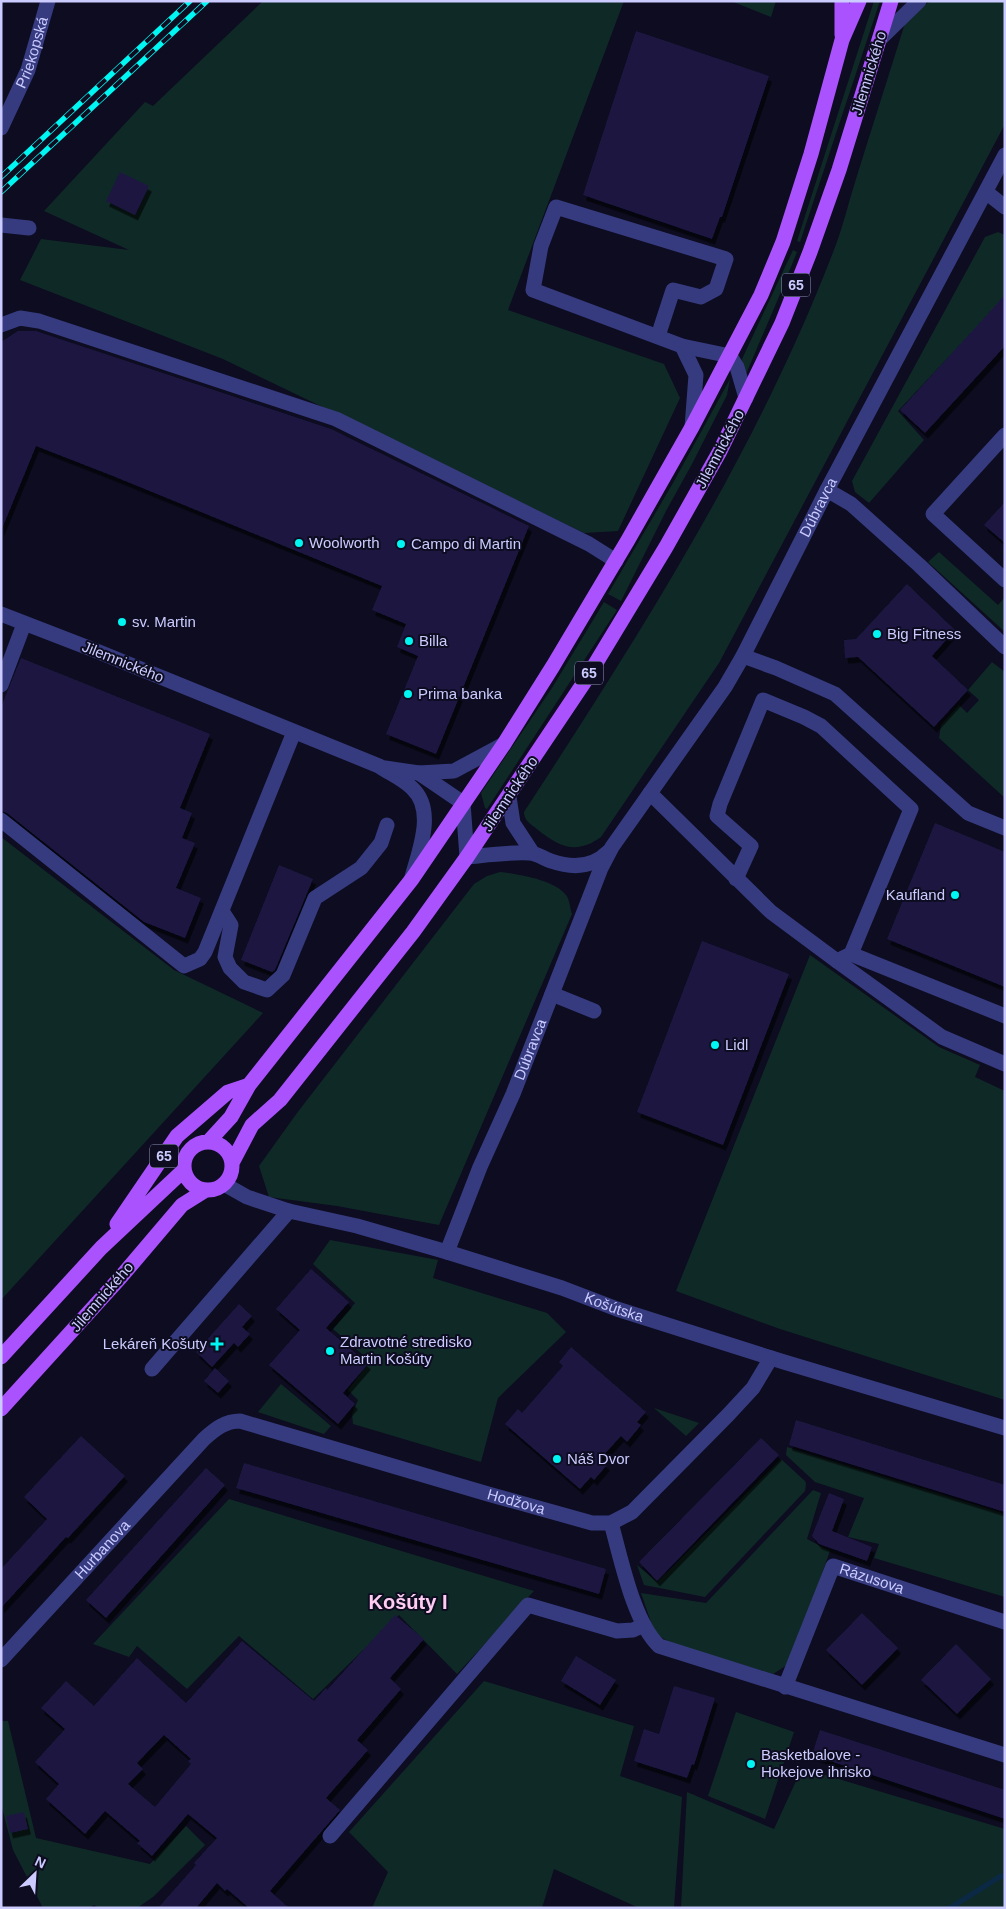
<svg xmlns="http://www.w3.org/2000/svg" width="1006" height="1909" font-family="Helvetica,sans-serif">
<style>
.green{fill:#0f2a26}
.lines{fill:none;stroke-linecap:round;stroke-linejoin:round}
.stream{stroke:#0b2845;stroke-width:5.5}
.building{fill:#1b1841;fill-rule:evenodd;filter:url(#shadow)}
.minor{stroke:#363b80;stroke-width:15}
.major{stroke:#ab52ff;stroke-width:15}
.rail-casing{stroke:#00f6f2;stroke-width:5.5}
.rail{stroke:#0d0c20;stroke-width:4;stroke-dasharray:11;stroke-linecap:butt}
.poi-dot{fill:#00f6f2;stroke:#0d0c20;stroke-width:2}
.labels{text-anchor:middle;stroke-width:4;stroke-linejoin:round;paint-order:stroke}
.shield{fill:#0d0c20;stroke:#9292bc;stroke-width:1}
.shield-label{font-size:14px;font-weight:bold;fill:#cbcbff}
.street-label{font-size:15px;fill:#cbcbff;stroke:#0d0c20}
.poi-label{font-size:15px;fill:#cbcbff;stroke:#0d0c20;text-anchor:start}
.district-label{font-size:20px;font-weight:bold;fill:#ffcdf2;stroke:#0d0c20}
</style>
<defs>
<filter id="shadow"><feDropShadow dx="3" dy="5.5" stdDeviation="0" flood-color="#0009"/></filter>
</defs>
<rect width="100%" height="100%" fill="#0d0c20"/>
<!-- green -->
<path class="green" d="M263,1H624L508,310L664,364L680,398L618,531L584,533L223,359L20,280L41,239L129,250L44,211L145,102L153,106Z
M731,1H776L771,17Z
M874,1H880L800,242L797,241Z
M932,1H1005V124L719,663L601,837C576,855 560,847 538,830C531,824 524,821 524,812C640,634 755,454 832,255C842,231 848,204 856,179C872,127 889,75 905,23L921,6Z
M998,232L1005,235V297L898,411L924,440L869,503L855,492L852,481L985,237Z
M793,250L797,252L778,299L746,374L744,372L742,359Z
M730,379L727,395L692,464L666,511L621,601L608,594L673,483Z
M939,552L998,605L1005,597V632L928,562Z
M604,602L617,610L487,809L485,808L481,793L552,688Z
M992,662L1005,672V798L939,738L941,725L959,705L967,713L979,700L968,690Z
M1,837L174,970L263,1013L1,1300Z
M500,872C518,874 555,880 566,895C570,900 570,909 572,914L439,1225L337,1206L269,1197L259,1166L297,1113L474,884L487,876Z
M810,955L939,1047L980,1065L975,1077L1005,1091V1400L780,1329L676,1291Z
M330,1240L438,1260L433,1278L547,1313L566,1332L498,1398L481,1462L353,1424L352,1414L358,1400L348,1390L370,1361L333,1329L355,1303L313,1264Z
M281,1384L331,1426L324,1434L258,1412Z
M654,1408L699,1423L686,1436Z
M787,1447L1005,1514V1597L874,1558L879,1544L848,1537L864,1498L815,1482L786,1455Z
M781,1459L805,1481L806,1484L805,1491L705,1597L644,1585L637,1565L657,1582Z
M813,1490L821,1493L807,1539L830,1551L790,1663L773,1674L673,1644L655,1634L641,1593L706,1603Z
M229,1499L534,1591L457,1674L399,1615L313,1699L239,1636L187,1689L137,1646L129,1657L93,1644Z
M484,1681L634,1726L620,1776L682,1797L674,1908H639L554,1869L542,1908H372L388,1872L349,1832Z
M736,1712L794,1732L765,1819L708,1796Z
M1,1721H8L36,1838L150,1864L186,1826L205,1845L153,1897L137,1908H99L94,1905L89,1908H43L13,1850L1,1804Z
M802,1768L1005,1829V1908H681L687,1792L774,1829Z"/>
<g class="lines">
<!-- stream -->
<path class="stream" d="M950,1908L1001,1876L1005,1877"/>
</g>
<!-- building -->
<path class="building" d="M636,31L769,76L722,217H720L712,239L583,195Z
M120,172L149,186L135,215L106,201Z
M1005,295V346L925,433L900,410Z
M18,331H36L331,429L529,526L436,754L386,734L418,656L397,647L406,624L372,610L382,586L113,476L36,446L1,531V342Z
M1005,502V543L984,525Z
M907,584L955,630L932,656L968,690L934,727L858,657L845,658L844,640L856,639Z
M21,658L210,734L180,808L192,813L182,838L195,843L176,888L201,898L185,938L144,922L7,813L1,811V707Z
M935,823L1005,852V987L887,939Z
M279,865L313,879L275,970L272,972L241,960Z
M702,941L789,974L723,1145L637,1112Z
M311,1269L349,1302L326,1328L368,1364L343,1393L355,1404L338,1424L269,1365L300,1330L276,1309Z
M239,1304L252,1316L242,1327L250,1334L238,1347L234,1343L212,1367L196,1352Z
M571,1347L646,1412L637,1422L641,1425L627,1442L621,1436L600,1459L607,1465L594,1480L591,1477L580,1489L505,1424L518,1409L522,1413L563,1366L559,1362Z
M215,1368L229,1381L218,1393L204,1381Z
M796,1420L1005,1485V1512L789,1445Z
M81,1436L125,1476L68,1538L66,1537L1,1608V1569L47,1519L24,1497Z
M761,1438L779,1455L657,1581L639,1562Z
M244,1463L606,1569L599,1594L236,1488Z
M206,1468L225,1485L106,1618L86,1600Z
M829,1493L844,1499L832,1531L872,1547L867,1561L819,1544L812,1536Z
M862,1613L898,1648L862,1685L826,1650Z
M395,1615L424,1639L390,1678L401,1689L357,1740L368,1750L326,1798L340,1810L270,1891L289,1908H249L227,1889L225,1891L217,1883L196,1908H158L196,1865L194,1863L217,1838L188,1814L152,1856L137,1843L140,1841L105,1811L85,1834L46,1799L59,1784L35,1762L65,1729L41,1708L66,1681L94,1706L137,1658L186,1703L242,1641L314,1701L326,1688L327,1690ZM164,1735L191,1759L188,1761L191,1764L155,1807L128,1784L143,1769L137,1763Z
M956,1644L991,1679L957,1714L921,1680Z
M576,1656L616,1680L600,1705L561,1681Z
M674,1686L715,1698L694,1765L692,1764L687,1778L634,1761L644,1729L659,1734Z
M820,1730L1005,1790V1819L812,1755Z
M24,1812L28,1829L10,1833L6,1816Z"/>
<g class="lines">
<!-- minor -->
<g class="minor">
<path d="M879,40L919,1"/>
<path id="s1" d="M1,128L28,70L48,1"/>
<path d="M986,192L1005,207"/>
<path d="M1,225L29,228"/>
<path d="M1,325L20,318L39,321L336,419L589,544L616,561"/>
<path d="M658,336L673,290L701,297L716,289L726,259L556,207L541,246L533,290L682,346L730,356L737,367L746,398"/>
<path d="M682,346L696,375L692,427"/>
<path d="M1005,435L933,514L1005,580"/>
<path d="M827,490L851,504L919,565L1005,647"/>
<path d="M1,614L94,650L379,766C389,773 403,779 412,788C436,810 419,851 412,877"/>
<path d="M743,656L776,668L835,694L968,813L1005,828"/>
<path d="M1,685L24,624"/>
<path d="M385,768L419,773L454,771L504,744"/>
<path d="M419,773L463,803L467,857C488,855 509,852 529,853C537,853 544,859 551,861C571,868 592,868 608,852"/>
<path d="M650,793L771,912L837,961L851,954L911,809L821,726L804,717L763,700L720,804L717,816L751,846L736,879"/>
<path d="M509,797L513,823L532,852"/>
<path d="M1,820L184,966L200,959L205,952L294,732"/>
<path d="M222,911L231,925L225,957L230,968L244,982L267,990L283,975L315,898L361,868L381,843L387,825"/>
<path d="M851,954L1005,1016"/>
<path d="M837,961L942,1037L1005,1064"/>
<path d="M552,994L594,1011"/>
<path id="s2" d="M224,1184L247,1197L289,1211L357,1226L447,1252L562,1288L617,1309L784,1362L1005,1428"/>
<path id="s3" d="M447,1252L480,1167L513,1094L601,868L612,847L725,687L743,656L827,490L1005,155"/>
<path d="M152,1369L289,1211"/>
<path d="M611,1523C621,1558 633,1621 659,1646L1005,1755"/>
<path id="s4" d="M1,1660L204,1439C215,1429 225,1421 240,1421L488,1494L592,1523H611L632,1512L728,1415L753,1388L771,1358"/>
<path id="s5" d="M785,1687L833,1566L1005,1622"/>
<path d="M330,1836L528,1605L617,1631L633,1630L644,1625"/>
</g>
<!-- major -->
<path class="major" d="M842,1V35
M209,1141L231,1117L249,1085L412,879L504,744L553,666L628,540L692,427L761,295L783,242L811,154L842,40L859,1
M184 1166a24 24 0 1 1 48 0a24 24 0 1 1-48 0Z
M232,1163L252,1125L280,1100L413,932L467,857L585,681L666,547L720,451L782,323L810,252L839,170L891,1
M117,1224L177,1136L228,1092L249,1085
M1,1357L101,1248L184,1170
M1,1409L120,1278L182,1205L206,1190"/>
<!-- rail casing -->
<g class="rail-casing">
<path id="rail" d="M1,177L190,1
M1,192L207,1"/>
</g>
<!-- rail -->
<use href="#rail" class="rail"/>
</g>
<!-- markers -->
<g class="poi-dot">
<circle cx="299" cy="543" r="5"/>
<circle cx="401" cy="544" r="5"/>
<circle cx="122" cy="622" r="5"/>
<circle cx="877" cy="634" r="5"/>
<circle cx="409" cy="641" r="5"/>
<circle cx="408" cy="694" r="5"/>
<circle cx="955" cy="895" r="5"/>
<circle cx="715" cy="1045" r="5"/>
<path d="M214.5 1336.5h5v5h5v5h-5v5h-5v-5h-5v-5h5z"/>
<circle cx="330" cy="1351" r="5"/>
<circle cx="557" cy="1459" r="5"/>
<circle cx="751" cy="1764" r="5"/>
</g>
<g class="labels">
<!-- shield labels -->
<g class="shield">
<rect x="782" y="273.5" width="28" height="23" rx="4"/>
<rect x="575" y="661.5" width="28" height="23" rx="4"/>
<rect x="150" y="1144.5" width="28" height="23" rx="4"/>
</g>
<g class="shield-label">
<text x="796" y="290">65</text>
<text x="589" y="678">65</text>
<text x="164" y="1161">65</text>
</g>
<!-- street labels -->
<g class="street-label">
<text dy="5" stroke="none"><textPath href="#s1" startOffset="82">Priekopská</textPath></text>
<text transform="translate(869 73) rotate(-73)" y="5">Jilemnického</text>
<text transform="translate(720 449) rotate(-62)" y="5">Jilemnického</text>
<text dy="5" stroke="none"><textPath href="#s3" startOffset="836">Dúbravca</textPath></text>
<text transform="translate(123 662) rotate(22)" y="5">Jilemnického</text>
<text transform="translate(510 794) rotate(-56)" y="5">Jilemnického</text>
<text dy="5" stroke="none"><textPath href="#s3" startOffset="219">Dúbravca</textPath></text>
<text transform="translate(102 1297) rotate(-49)" y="5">Jilemnického</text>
<text dy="5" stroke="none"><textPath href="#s2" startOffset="410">Košútska</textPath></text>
<text dy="5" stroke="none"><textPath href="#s4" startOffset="629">Hodžova</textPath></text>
<text dy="5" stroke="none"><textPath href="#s4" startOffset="150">Hurbanova</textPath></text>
<text dy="5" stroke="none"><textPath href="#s5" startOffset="171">Rázusova</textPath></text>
</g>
<!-- poi labels -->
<g class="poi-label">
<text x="309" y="548">Woolworth</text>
<text x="411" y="549">Campo di Martin</text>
<text x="132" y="627">sv. Martin</text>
<text x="887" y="639">Big Fitness</text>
<text x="419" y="646">Billa</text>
<text x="418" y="699">Prima banka</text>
<text x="945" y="900" text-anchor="end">Kaufland</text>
<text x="725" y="1050">Lidl</text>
<text x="340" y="1347">Zdravotné stredisko<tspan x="340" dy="17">Martin Košúty</tspan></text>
<text x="207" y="1349" text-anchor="end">Lekáreň Košuty</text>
<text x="567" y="1464">Náš Dvor</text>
<text x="761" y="1760">Basketbalove -<tspan x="761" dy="17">Hokejove ihrisko</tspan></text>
</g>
<!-- district labels -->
<g class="district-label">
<text x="408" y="1609">Košúty I</text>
</g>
</g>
<!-- border -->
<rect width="1006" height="1909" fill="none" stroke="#cbcbff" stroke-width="5"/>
<!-- north arrow -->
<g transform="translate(35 1874) rotate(25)" stroke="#0d0c20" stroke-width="4" paint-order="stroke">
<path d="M0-4L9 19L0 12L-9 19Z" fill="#cbcbff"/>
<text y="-8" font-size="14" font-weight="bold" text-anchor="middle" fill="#cbcbff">N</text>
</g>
</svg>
